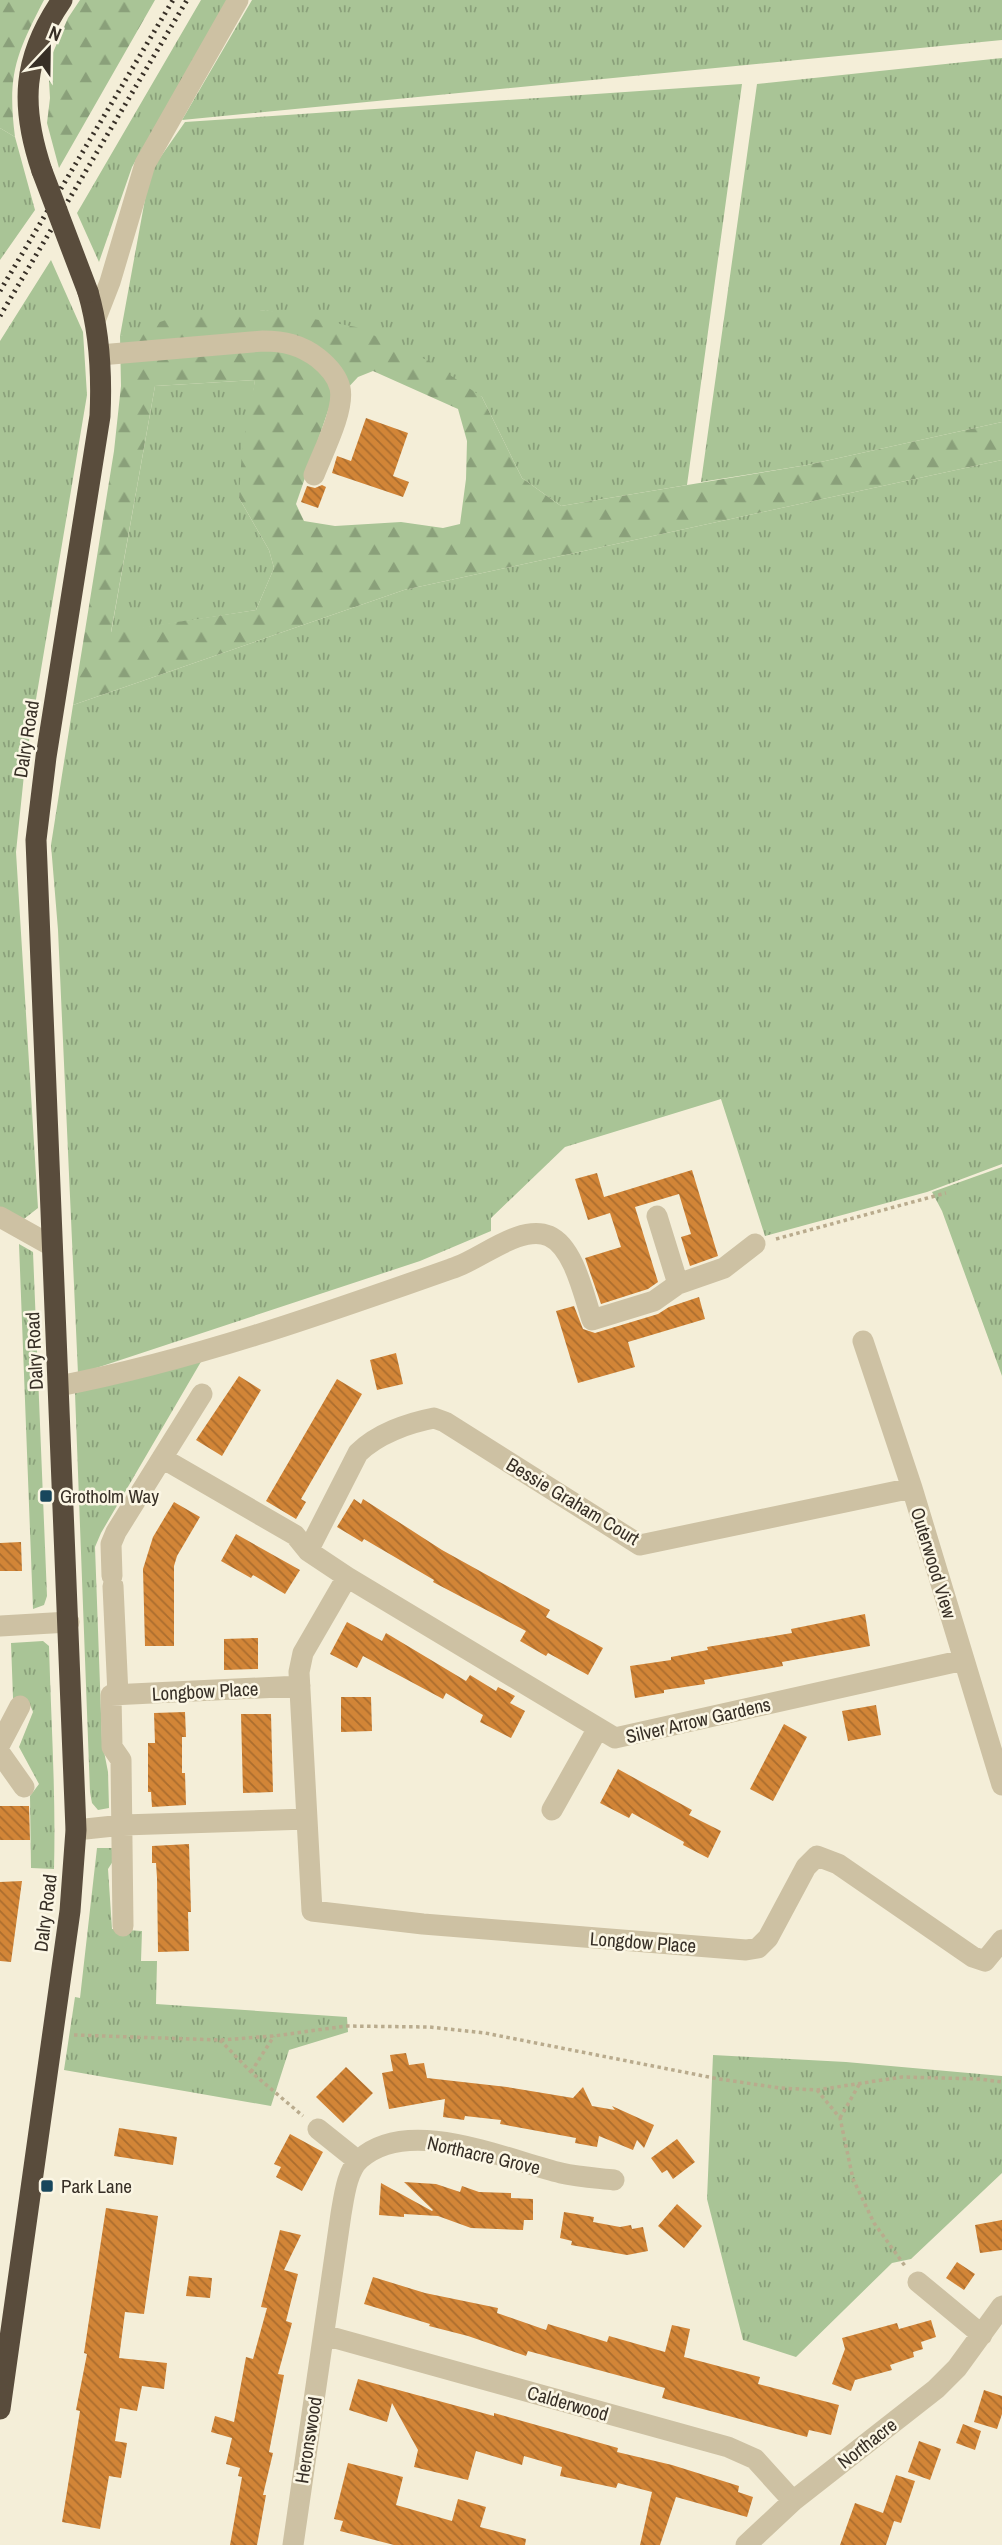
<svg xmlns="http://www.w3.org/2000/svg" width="1002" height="2545" font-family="'Archivo Narrow',sans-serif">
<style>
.grass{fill:url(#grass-tufts)}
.forest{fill:url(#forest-firs);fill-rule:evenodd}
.building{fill:url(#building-back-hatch)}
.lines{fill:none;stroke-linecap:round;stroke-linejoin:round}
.path{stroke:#b9ab8d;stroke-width:3.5;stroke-dasharray:3.5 3.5;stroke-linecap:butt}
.minor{stroke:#cdc1a3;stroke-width:21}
.highway{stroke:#594c3c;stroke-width:21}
.rail{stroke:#372f26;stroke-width:5;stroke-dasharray:2 5;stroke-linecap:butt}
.highway-bridge{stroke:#594c3c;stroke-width:21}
.poi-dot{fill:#17465c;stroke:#fbf6e4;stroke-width:2.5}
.labels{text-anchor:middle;stroke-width:5;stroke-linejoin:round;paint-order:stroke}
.street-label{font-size:19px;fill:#372f26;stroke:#fbf6e4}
.poi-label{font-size:19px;fill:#372f26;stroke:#fbf6e4;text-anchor:start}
</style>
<defs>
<pattern id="grass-tufts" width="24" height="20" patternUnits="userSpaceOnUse" patternTransform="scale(1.75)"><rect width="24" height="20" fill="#a9c496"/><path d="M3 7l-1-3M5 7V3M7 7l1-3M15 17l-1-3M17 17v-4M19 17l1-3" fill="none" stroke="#8aa07a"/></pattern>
<pattern id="forest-firs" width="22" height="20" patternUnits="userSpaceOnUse" patternTransform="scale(1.75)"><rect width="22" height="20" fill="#a9c496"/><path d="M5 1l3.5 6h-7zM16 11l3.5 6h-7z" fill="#8aa07a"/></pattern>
<pattern id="building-back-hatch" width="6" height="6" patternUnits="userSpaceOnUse" patternTransform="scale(1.75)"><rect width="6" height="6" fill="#d28537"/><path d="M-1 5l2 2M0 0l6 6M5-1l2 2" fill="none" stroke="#ab6d2e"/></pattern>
</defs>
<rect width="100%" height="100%" fill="#f4eed8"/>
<!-- grass -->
<path class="grass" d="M201,0H227L132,167L99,262L77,213Z
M252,0H1002V40L182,120Z
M1002,58V422L807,465L701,482L757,84Z
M742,84L687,485L561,506L522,478L482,397L289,316L265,310L120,336L150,172L185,122Z
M0,128L15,137L35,210L0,260Z
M51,260L83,332L87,395L25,765L16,852L38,1208L20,1222L0,1210V341Z
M255,380L239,498L269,550L274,568L256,610L111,633L155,386Z
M1002,460V1164L927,1192L765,1236L721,1099L565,1147L491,1218V1231L420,1261L78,1374L58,930L51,845L73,705L404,590Z
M1002,1167V1376L942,1211L932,1192Z
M19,1244L33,1252L47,1596L44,1605L33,1609Z
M202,1360L101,1533L95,1547L102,1741L108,1772L109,1808L98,1810L92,1803L90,1792L75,1393Z
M43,1641L49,1646C51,1720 56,1795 54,1869L31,1868L30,1796L39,1784L19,1747L33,1712C29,1700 25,1698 13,1698L11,1643Z
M97,1848H115V1858L108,1869L112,1929L142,1931L141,1961H157L156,2004L347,2017L348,2032L289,2050L271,2106L64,2070L75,1997L80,1998Z
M713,2055L846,2062L1002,2076V2173L911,2259L892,2263L796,2357L743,2340L707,2199Z"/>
<!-- forest -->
<path class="forest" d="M0,0H44C16,54 7,75 15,137L0,128Z
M80,0H155L59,168L47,123L50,98L48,64L68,18Z
M266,310L356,327L431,362L482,397L522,478L561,506L807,465L1002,422V460L404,590L73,705L114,451L121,386L120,336L180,315ZM373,371L458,409L467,441L466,479L460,524L443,528L401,522L335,526L304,521L296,504L329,408L358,377ZM255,380L242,450L239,498L269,550L274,568L256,610L111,632L155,386Z"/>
<!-- building -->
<path class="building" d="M366,418L408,433L393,476L409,482L403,497L332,473L337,456L351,461Z
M322,485L326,487L318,508L301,502L307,486L315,488Z
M692,1170L718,1256L690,1266L681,1237L691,1234L679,1194L635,1207L658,1282L648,1289L601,1304L585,1258L621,1247L610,1213L588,1220L575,1179L597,1173L604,1197Z
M699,1297L705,1319L628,1342L635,1367L578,1383L556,1311L574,1306L583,1329L595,1333L658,1314L669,1307Z
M396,1353L403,1384L377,1390L370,1360Z
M239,1376L261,1390L222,1456L196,1440Z
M337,1379L362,1394L301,1499L306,1502L296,1519L266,1501Z
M354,1499L361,1504L363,1499L442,1550L550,1610L546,1617L603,1648L588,1675L548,1653L546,1656L520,1641L526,1631L433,1582L434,1580L364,1539L362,1542L337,1527Z
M174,1502L200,1517L177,1556L174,1566V1646H145L143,1569L153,1537Z
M236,1534L300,1570L285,1594L253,1575L251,1578L221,1561Z
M21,1542L22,1571H0V1543Z
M865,1614L870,1646L782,1662L783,1666L704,1680L705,1684L664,1690V1693L635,1698L630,1666L671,1660V1657L708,1650L707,1647L792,1633L791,1629Z
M347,1622L382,1641L386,1633L466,1681L470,1675L496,1691L498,1687L515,1696L510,1703L525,1711L511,1738L480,1722L483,1715L446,1693L443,1699L363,1656L357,1668L330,1654Z
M258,1638V1669L224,1670V1639Z
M341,1697H371L372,1731L341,1732Z
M876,1705L881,1735L848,1741L842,1711Z
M185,1712L186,1737H182V1773H185L186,1805L152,1807L151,1792H148V1743H155L154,1713Z
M241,1714H271L273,1792L243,1793Z
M784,1724L807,1737L773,1801L750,1789Z
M618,1769L692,1810L689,1815L721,1831L708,1858L683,1845L684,1842L632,1813L629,1818L600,1803Z
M0,1806H29L30,1840H0Z
M189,1844L191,1912H188L189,1951L158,1952L157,1878L156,1863H152V1846Z
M22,1881L11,1962L0,1961V1882Z
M406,2053L409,2065L424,2063L427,2078L507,2087L573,2098L583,2087L592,2106L615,2110L612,2106L654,2125L644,2148L637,2140L633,2150L599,2136L597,2147L575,2143L576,2138L500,2124L501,2120L465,2116L464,2120L443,2117L445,2099L389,2109L382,2073L393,2071L390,2055Z
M346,2067L373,2093L343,2123L316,2097Z
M119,2128L177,2137L173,2165L114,2156Z
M290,2134L323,2152L302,2191L276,2177L281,2167L274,2164Z
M677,2139L695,2162L673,2179L667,2170L662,2173L651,2158Z
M404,2182L436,2184L460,2192L462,2186L479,2192L511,2193V2198L533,2199V2220H524L523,2230L471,2228L438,2216L404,2214V2217L379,2215L381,2183L432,2211L433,2210Z
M677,2204L702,2226L684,2248L658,2226Z
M106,2208L158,2216L144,2314L125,2312L119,2358L167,2363L164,2389L142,2386L137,2411L120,2408L115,2441L127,2443L121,2478L109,2476L100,2529L62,2522L80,2411L76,2410L87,2354L84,2353Z
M564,2212L594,2217L593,2222L620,2227L631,2225L632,2229L643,2227L648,2251L627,2255L571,2245L572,2241L560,2238Z
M1002,2220V2250L980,2253L975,2225Z
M280,2230L301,2235L284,2270L298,2274L286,2321L292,2323L278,2374L284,2375L269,2452L273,2453L263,2495H266L257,2545H230L242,2477L238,2476L240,2468L226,2464L232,2438L211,2432L215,2416L234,2422L246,2357L253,2359L267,2308L261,2307Z
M957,2262L975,2274L964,2290L946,2278Z
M189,2276L212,2278L210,2298L186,2296Z
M373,2277L425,2293L498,2308L497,2313L546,2330L548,2324L607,2342L609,2336L665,2352L672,2325L690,2329L684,2357L760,2377L758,2384L839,2405L831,2435L809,2430L807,2437L662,2398L665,2388L528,2351L526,2356L468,2336L429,2326L430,2324L364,2304Z
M931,2320L936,2337L921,2342L923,2349L913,2352L914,2357L890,2365L892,2370L855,2380L851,2391L832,2384L845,2349L842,2338L897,2323L899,2329Z
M358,2379L494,2416V2413L618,2448L617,2452L672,2465L739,2486L738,2492L753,2497L747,2517L676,2497L660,2545H640L652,2492L618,2483L616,2488L560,2476L562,2467L524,2456L522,2465L476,2451L468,2480L414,2467L418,2450L392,2403L387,2422L349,2410Z
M984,2390L1002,2396V2414L997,2429L974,2422Z
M963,2424L981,2431L975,2450L956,2443Z
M919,2441L941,2449L930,2480L908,2472Z
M348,2463L403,2477L396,2505L452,2521L458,2499L486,2507L480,2527L526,2539L525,2545H394L340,2531L343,2521L334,2519Z
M896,2475L915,2481L901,2523L894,2521L886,2545H840L855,2503L883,2513Z"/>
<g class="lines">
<!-- path -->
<path class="path" d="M776,1239L946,1193
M74,2035L220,2040L274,2036L346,2026L430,2027L485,2033L719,2079L780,2088L817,2090L902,2077L980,2079L1002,2082
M220,2040L251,2072L303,2116
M251,2072L274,2036
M817,2090L840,2118L853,2179L874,2223L905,2266
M840,2118L860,2083"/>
<!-- minor -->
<path class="minor" d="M96,318L110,282L145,164L238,0
M100,355L263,341C284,341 301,345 318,358C328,366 337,375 340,388C345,410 322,454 314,475
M657,1216L678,1284
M0,1217L52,1246
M863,1341L912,1488L1002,1785
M59,1386C194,1360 326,1313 456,1267C482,1258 521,1224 549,1236C574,1247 584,1296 592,1320L654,1301L678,1284L724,1268L755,1244
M308,1551L358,1453C377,1434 408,1423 434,1418L445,1422L640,1545L912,1488
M112,1576L111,1544L116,1532L202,1394
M347,1577L615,1738L964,1660
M113,1586L118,1695
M0,1626L69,1622
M0,1744L20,1706
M0,1753L24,1787
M552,1810L597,1730
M307,1819L312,1911L423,1924L746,1950L758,1948L768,1938L806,1867L817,1856L838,1864L973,1957L985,1961L1002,1940
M76,1830L123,1825L307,1819L299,1672L303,1653L347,1577L308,1551L295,1535L162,1458
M123,1926L121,1760L112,1747L111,1695L300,1686
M318,2129L358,2161
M918,2282L982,2335
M324,2335L728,2447L755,2459L793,2501
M293,2545L341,2214C344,2197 347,2170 360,2159C409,2115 506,2160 561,2173C578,2177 596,2178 614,2180
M746,2545L793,2501L936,2389L957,2368L1002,2306"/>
<!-- highway -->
<path class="highway" d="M42,171C20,106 22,58 62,0
M0,2409L70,1911L76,1830L36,840L46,757L100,416C102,374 100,333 88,292"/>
<!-- rail -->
<path class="rail" d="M0,291L173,0
M0,316L187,0"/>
<!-- highway-bridge -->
<path class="highway-bridge" d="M42,171L88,292"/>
</g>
<!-- markers -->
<g class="poi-dot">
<rect x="39" y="1489" width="14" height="14" rx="3.5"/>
<rect x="40" y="2179" width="14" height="14" rx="3.5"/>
</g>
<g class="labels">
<!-- street labels -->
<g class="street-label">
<text transform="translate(26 739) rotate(-81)" y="7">Dalry Road</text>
<text transform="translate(34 1351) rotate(-93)" y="7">Dalry Road</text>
<text transform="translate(573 1501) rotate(31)" y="7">Bessie Graham Court</text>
<text transform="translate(934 1563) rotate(73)" y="7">Outerwood View</text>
<text transform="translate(205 1691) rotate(-3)" y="7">Longbow Place</text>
<text transform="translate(698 1720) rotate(-13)" y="7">Silver Arrow Gardens</text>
<text transform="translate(45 1913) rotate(-83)" y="7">Dalry Road</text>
<text transform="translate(643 1942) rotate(4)" y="7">Longdow Place</text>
<text transform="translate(484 2155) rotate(13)" y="7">Northacre Grove</text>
<text transform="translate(568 2403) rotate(16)" y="7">Calderwood</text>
<text transform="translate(308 2440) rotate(-81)" y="7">Heronswood</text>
<text transform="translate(867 2443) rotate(-38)" y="7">Northacre</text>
</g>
<!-- poi labels -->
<g class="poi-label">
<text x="60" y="1503">Grotholm Way</text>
<text x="61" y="2193">Park Lane</text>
</g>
</g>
<!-- north arrow -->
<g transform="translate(49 49) rotate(22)" stroke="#fbf6e4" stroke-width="5" paint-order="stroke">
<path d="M0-5L12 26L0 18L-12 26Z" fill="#372f26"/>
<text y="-10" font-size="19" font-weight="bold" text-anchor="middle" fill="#372f26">N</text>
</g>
</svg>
